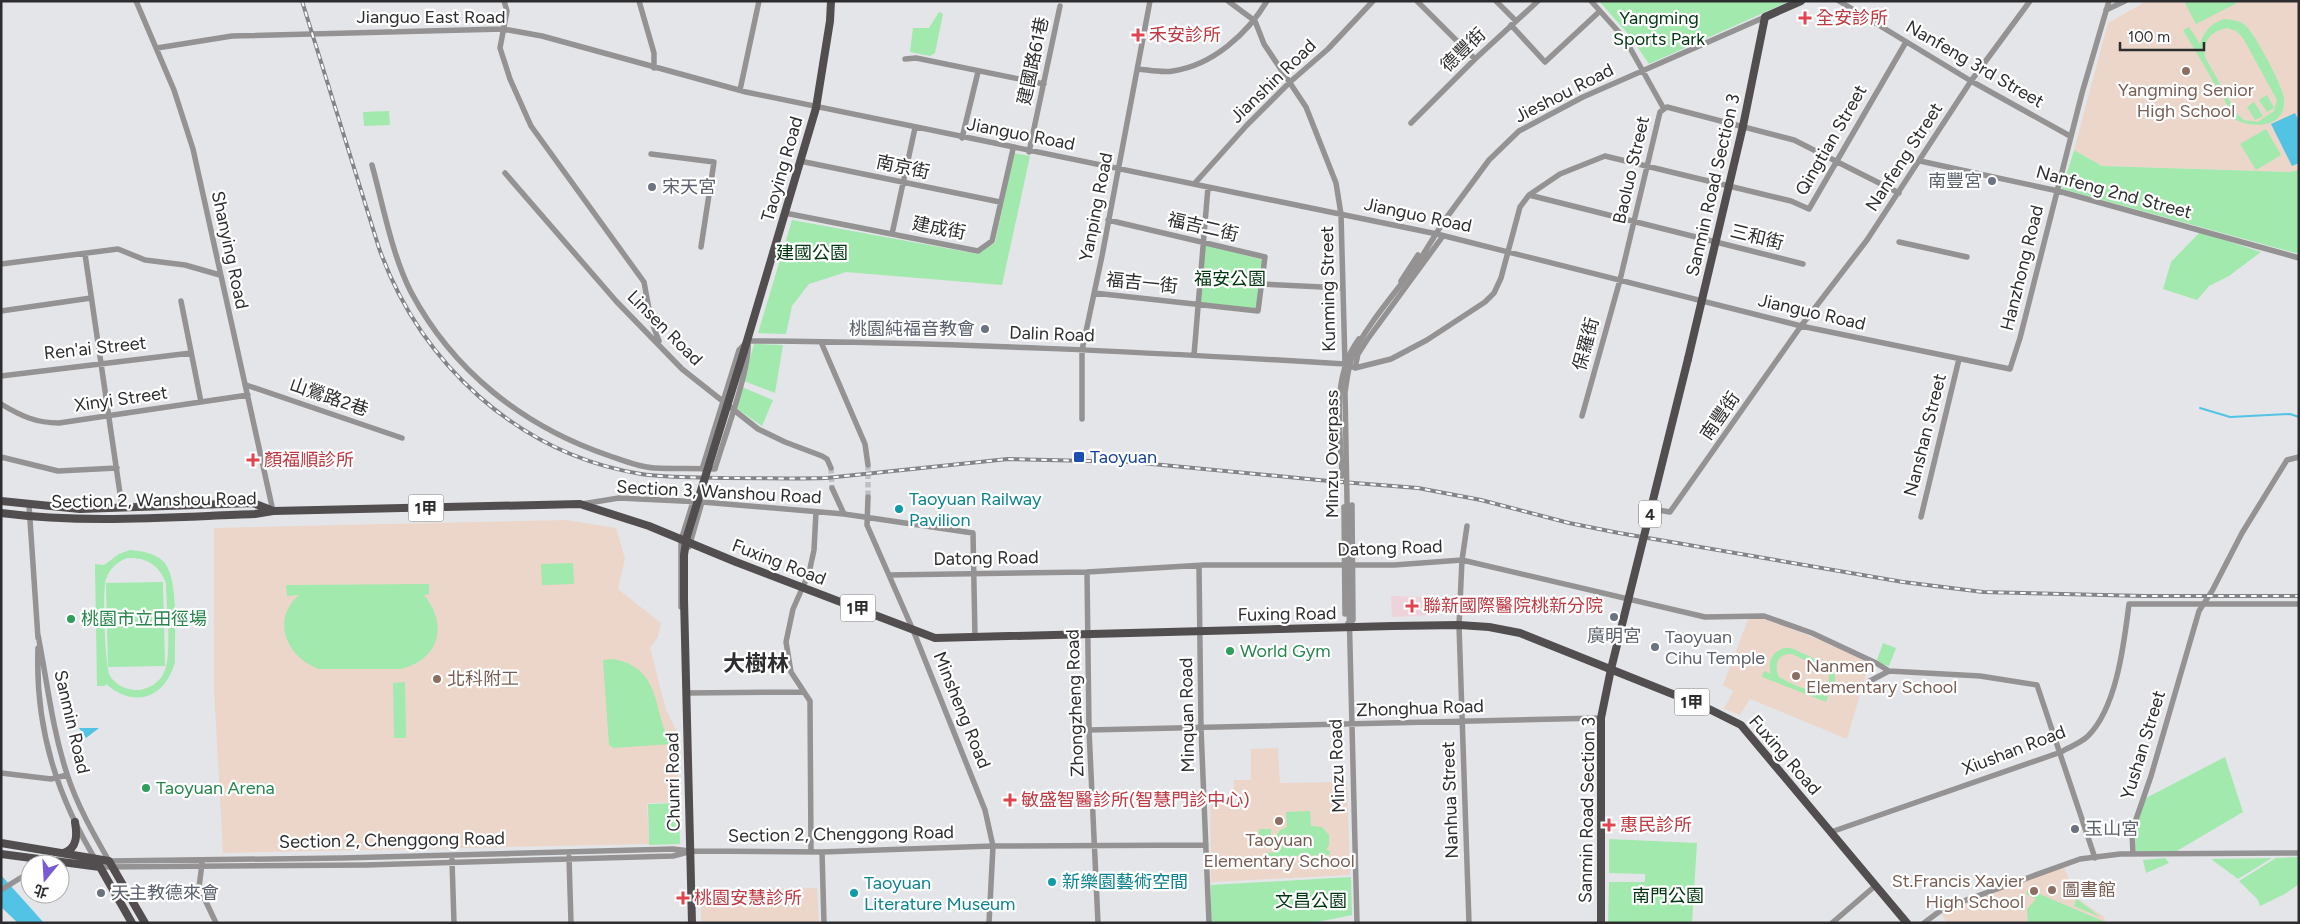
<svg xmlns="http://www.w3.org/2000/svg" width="2300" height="924" font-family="Figtree,'Noto Sans TC',sans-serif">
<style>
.education{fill:#ecd6ca}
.medical{fill:#eed4da}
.green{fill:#a1e9ad;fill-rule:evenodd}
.water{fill:#52c3e4}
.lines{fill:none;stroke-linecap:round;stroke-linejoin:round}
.stream{stroke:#52c3e4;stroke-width:2}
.minor-tunnel{stroke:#bfc0c4;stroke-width:5.5;stroke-dasharray:5.5 3;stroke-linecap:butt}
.minor{stroke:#949292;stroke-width:5.5}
.major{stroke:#524e4f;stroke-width:8}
.rail-casing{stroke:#838487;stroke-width:4}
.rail{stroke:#fff;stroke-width:2;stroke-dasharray:5.5;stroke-linecap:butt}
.minor-bridge{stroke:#949292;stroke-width:5.5}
.major-bridge{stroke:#524e4f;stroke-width:8}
.health-dot{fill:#e0444e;stroke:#fff;stroke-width:2}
.education-dot{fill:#8d6e63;stroke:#fff;stroke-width:2}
.worship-dot{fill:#6b7280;stroke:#fff;stroke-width:2}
.transit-dot{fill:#1a4fb4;stroke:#fff;stroke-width:2}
.culture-dot{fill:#0f9aa8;stroke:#fff;stroke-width:2}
.leisure-dot{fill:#2e9e5b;stroke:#fff;stroke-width:2}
.labels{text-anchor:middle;stroke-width:4.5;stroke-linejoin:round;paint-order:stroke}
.shield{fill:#fff;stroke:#6c6c6d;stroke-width:1}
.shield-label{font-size:16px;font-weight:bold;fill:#2d2d2f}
.street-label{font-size:18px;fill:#2d2d2f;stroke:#fff}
.park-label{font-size:18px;fill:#003510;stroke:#fff}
.health-label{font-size:18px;fill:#be3a42;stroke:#fff;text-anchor:start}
.education-label{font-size:18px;fill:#785e54;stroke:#fff;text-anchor:start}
.worship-label{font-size:18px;fill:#5b616d;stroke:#fff;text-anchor:start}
.transit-label{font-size:18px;fill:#164399;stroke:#fff;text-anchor:start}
.culture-label{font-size:18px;fill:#0d838f;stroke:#fff;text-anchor:start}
.leisure-label{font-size:18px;fill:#27864d;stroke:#fff;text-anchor:start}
.district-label{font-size:22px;font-weight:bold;fill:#2d2d2f;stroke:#fff}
</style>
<rect width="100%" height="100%" fill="#e4e5e9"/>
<!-- education -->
<path class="education" d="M2147,1H2299V170L2290,172L2102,166L2074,150L2108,23Z
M567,520L616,528L625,559L618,589L661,623L658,637L650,648L666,710L678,734L679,802L647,803L649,844L223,853L214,690V528Z
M1764,618L1870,660L1847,739L1750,699L1740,715L1724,709L1733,691L1723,685L1748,619Z
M1278,748L1280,783L1347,782L1350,875L1211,882L1210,797L1233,796L1234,780H1251V749Z
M2064,867L2077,898L2104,917L2106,923H1948L1941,914L1948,909Z
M817,888L819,923H701V890Z"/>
<!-- medical -->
<path class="medical" d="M1391,596L1432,597L1435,615L1392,617Z"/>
<!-- green -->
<path class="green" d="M1599,1H1790L1649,64L1630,36Z
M2184,1H2235L2237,3L2196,24Z
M939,12L943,14L935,53L930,56L910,52L913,28H929Z
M2224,19C2232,20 2240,20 2246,26C2255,34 2283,87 2284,98C2287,127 2255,129 2236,120L2183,30L2189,27L2200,44C2205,30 2210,24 2224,19ZM2227,28L2236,31L2243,38L2277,100L2274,111L2258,122L2244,120L2237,114L2205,57C2202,41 2211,31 2227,28Z
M2267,95L2274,108L2267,112L2259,100Z
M2254,102L2263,116L2255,120L2247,107Z
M389,111L390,125L364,126L363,112Z
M2266,129L2281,155L2256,170L2240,144Z
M2074,150L2102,166L2290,172L2299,170V254L2062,189Z
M1014,153L1030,156L1002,285L846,272L809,284L792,306L786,334L758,333L792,220L978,254L995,243Z
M2200,232L2261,252L2229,276L2209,286L2197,300L2163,289L2171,262Z
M1205,244L1263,260L1257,309L1201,303Z
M754,344L783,345L775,393L744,381Z
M742,387L773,400L762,426L736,408Z
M130,550C142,551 154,553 163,561C180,578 174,637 175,662C165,698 135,709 106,684L105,686H97L95,564L104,565L119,554ZM127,558C147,557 159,565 166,583C166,605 172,651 165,670C161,682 149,690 136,690C126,690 116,685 110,676C105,668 102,589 106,579C110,568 117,562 127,558Z
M573,563L574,584L542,585L541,564Z
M163,582L165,666L108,667L106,583Z
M429,584V594L424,595C449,625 439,660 400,669H319C287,658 270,620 299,595L287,596L286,585Z
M1883,643L1896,648L1889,666L1881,664L1877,660Z
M1784,648H1791L1831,666C1838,677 1836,689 1824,695L1828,697L1826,702L1762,677L1764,671L1771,674C1767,662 1772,652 1784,648ZM1792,654L1826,670C1829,675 1831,680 1827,685C1819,699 1790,683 1779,677C1773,665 1778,653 1792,654Z
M613,659C662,668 652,709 671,744L613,748L609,745L603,660Z
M405,682L406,738H394L393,683Z
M2225,757L2243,812L2175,852L2136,851L2135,829L2146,798Z
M679,803L680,844L649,845L648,804Z
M1310,811L1311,826L1322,827L1329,835V845L1326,850L1330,851V855L1265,857V853L1279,852L1274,839L1280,830L1287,827L1286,812Z
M1259,829H1271L1270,848H1259Z
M1609,839L1697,843L1692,923H1608L1609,882H1645V874L1609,873Z
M2299,857V884L2285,894L2260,906L2258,900L2239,881L2276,858Z
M2165,858L2169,863L2146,873L2143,860Z
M2272,858L2238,879L2211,859Z
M1351,877L1352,915L1313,923H1211V885Z
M2028,889L2105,922V923H2028L2027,909L2036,899L2026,894Z
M2076,899H2077L2100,917L2074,906Z"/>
<!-- water -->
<path class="water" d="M2295,113L2299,121V163L2292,166L2271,124Z
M79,728H99L86,738Z
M1,875L44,923H18L1,907Z"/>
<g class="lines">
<!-- stream -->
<path class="stream" d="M2200,408L2230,417L2290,414L2299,417"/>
<!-- minor-tunnel -->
<path class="minor-tunnel" d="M868,465V497
M831,468L832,488"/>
<!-- minor -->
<path class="minor" d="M136,1L174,90L193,149L273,511
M504,1L507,11L500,48L510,79L531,126L644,282L651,320L659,341
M639,1L654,53V68
M1228,1L1255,21L1264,44L1306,107L1336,183L1341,214L1345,364
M1417,1L1475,59
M1496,1L1516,21
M1839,1L1971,81L2070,136
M2106,10L2125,1
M1511,25L1545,62L1600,11
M157,48L232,36L503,29L542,36L746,92L1437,234L1801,326L2010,369L2020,338L2082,93L2109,1
M905,59L916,58L1044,84
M1138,69C1149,70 1162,73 1173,71C1213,65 1247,34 1267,1
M740,90L759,1
M1664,109L1667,107L1794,140L1899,193
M1411,123L1475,59L1538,1
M962,138L978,72
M1029,152L1060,6
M651,154L714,162L701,247
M800,161L1000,202
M1920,161L2058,191L2299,258
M372,165C383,205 392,255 411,292C453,371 523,426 607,455C622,460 638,467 654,468C674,469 695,468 715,469C723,441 751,367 748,341
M505,173L616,301L682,369L758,429L785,442L822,456L827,459L831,468
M1195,183L1247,125L1290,82L1328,49L1373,1
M1529,195L1803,264
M785,213L978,251L992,241L1013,149
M892,234L915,128
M1899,242L1967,257
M85,254L122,507
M1419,261L1444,221L1489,160L1519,131L1583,97L1765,17
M1,264L118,249L145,260L185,265L220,275
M1401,281L1418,255
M1262,284L1343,288
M1094,293L1258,311L1265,257L1108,220
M181,301L201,402
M1,311L91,298
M748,341C947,342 1146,352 1345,364L1352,367
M821,342L865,444L868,465
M1194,355L1208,187
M1355,368L1391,359L1427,340L1485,302L1494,293L1501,278L1520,207L1529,195L1560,174L1605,156L1791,201L1809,209L1906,42
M1355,368L1358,354L1367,340L1443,236
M1,376L191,353
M246,385L402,438
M1,404C21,416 36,423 59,423L248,395
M1582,416L1620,280L1660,112L1664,109L1625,39L1591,1
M1082,419V350L1102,256L1150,1
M1,457L58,471L117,468
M702,469L739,350L746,343
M1342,476C1341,430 1330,378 1359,339
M832,488L844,514
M868,497L867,525L913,630L985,810L993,846L989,923
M582,504L619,498L702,502L844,514L973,533L975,638
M29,505L38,638
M1344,507L1345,614
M1658,510L1670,512L1801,326L1867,240L1971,81L2030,1
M1921,517L1959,359
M1467,526L1462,560L1459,625L1469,923
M689,547L702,502
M1199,566L1201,728L1209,923
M1087,572L1089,730L1098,923
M889,575L1087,572L1204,565H1394L1462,560L1705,617L1764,616L1812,633L1876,663L1889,671
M681,607V540L693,502
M1349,607L1357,923
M1348,623L1349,624L1353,620L1352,505
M38,635C47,681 52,728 67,774C77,805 93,833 109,861L342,858L673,849L690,851L822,852L993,846L1206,845
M38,648C35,729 57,798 100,867L366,865L673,856L688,852
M1868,682L1889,671L1980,676L2037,685L2095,858
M687,693L803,692
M1089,730L1601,718
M1,773L51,779L67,775
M1831,832L2061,752C2069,747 2081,743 2088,736C2117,707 2124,643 2129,604H2299
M811,852L810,701L791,672L786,642L793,609L809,573L814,550L816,512
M822,852L824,923
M2133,854L2132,831L2151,776L2199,611L2212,591L2242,533L2287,460L2299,457
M569,857L571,923
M452,860L454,923
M202,864L199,887L216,923
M1,890L30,872
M1832,923L1875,886
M1924,923L1944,908L2080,859L2120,854L2299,853"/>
<!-- major -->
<path class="major" d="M744,351L816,108L830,21L831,1
M1688,359L1743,126L1765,17L1801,1
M1,501L80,509L253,503L271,510
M1,513C86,524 170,517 255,514L273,511L580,504L649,526L736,562L935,638L1393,626L1459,625L1489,627L1520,633L1705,707L1741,725L1907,923
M684,599L692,923
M1,843L109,861L145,923
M63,853C78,849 77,834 75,822
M1,854L100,867L132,923
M1601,923V718L1611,669"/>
<!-- rail casing -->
<g class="rail-casing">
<path id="rail" d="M302,1L379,248C420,363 518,454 641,474C668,478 696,477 724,478C758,478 792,479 826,478L1008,459L1131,462L1329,481L1418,488L1481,500L1569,523L1619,533L1903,582L1983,592L2144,596H2299"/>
</g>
<!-- rail -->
<use href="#rail" class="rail"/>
<!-- minor-bridge -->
<path class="minor-bridge" d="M1349,607L1345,392C1347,380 1348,368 1352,357C1363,329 1400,287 1419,261"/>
<!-- major-bridge -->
<path class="major-bridge" d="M684,599V555L687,536L744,351
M1611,669L1688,359"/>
</g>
<!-- markers -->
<g class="health-dot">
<path d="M1802.5 10.5h5v5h5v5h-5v5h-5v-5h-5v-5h5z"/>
<path d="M1135.5 27.5h5v5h5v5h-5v5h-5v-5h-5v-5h5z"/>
<path d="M250.5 452.5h5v5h5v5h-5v5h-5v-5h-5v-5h5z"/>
<path d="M1409.5 598.5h5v5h5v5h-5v5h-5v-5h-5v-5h5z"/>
<path d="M1007.5 792.5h5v5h5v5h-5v5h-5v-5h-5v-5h5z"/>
<path d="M1606.5 817.5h5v5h5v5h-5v5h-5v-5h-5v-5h5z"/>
<path d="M680.5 890.5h5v5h5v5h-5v5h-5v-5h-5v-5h5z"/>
</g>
<g class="education-dot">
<circle cx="2186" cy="71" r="5"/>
<circle cx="1796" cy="676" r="5"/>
<circle cx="437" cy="679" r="5"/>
<circle cx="1279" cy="821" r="5"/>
<circle cx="2052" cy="890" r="5"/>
<circle cx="2034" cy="891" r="5"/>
</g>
<g class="worship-dot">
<circle cx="1992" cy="181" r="5"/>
<circle cx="652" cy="187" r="5"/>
<circle cx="985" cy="329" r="5"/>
<circle cx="1614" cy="617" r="5"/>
<circle cx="1655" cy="647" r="5"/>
<circle cx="2075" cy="829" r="5"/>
<circle cx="101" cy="893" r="5"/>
</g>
<rect class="transit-dot" x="1073" y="451" width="12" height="12" rx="2.5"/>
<g class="culture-dot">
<circle cx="899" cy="509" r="5"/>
<circle cx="1052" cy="882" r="5"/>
<circle cx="854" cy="893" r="5"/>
</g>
<g class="leisure-dot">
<circle cx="71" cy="619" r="5"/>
<circle cx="1230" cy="651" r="5"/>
<circle cx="146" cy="788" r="5"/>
</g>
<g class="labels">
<!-- shield labels -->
<g class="shield">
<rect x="408.5" y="494.5" width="35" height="27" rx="4"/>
<rect x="1639" y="500.5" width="22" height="27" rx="4"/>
<rect x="840.5" y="594.5" width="35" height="27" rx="4"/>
<rect x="1674.5" y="688.5" width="35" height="27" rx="4"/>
</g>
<g class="shield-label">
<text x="426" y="514">1甲</text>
<text x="1650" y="520">4</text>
<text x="858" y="614">1甲</text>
<text x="1692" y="708">1甲</text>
</g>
<!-- street labels -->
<g class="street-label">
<text x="431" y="23">Jianguo East Road</text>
<text transform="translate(1463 50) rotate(-44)" y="6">德豐街</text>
<text transform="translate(1033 61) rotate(-78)" y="6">建國路61巷</text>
<text transform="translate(1975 64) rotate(30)" y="6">Nanfeng 3rd Street</text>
<text transform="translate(1273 81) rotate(-44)" y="6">Jianshin Road</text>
<text transform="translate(1564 93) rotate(-27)" y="6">Jieshou Road</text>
<text transform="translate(1021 134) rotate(11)" y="6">Jianguo Road</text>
<text transform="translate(1831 140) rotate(-60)" y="6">Qingtian Street</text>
<text transform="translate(1904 157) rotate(-57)" y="6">Nanfeng Street</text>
<text transform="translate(903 167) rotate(12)" y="6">南京街</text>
<text transform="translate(782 169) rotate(-74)" y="6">Taoying Road</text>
<text transform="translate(1631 170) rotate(-77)" y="6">Baoluo Street</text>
<text transform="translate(1713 185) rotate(-77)" y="6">Sanmin Road Section 3</text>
<text transform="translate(2114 192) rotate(15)" y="6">Nanfeng 2nd Street</text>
<text transform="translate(1096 207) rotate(-79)" y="6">Yanping Road</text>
<text transform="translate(1418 215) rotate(12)" y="6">Jianguo Road</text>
<text transform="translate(1203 227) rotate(13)" y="6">福吉二街</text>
<text transform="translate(939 228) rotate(11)" y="6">建成街</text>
<text transform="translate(1757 237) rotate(14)" y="6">三和街</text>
<text transform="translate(230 250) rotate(78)" y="6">Shanying Road</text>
<text transform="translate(2022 268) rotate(-76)" y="6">Hanzhong Road</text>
<text transform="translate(1142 283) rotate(6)" y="6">福吉一街</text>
<text transform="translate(1328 289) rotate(-91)" y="6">Kunming Street</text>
<text transform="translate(1812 312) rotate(13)" y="6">Jianguo Road</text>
<text transform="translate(665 328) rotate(45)" y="6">Linsen Road</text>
<text transform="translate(1052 334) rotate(2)" y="6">Dalin Road</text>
<text transform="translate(1586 344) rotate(-75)" y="6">保羅街</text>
<text transform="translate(95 348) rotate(-6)" y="6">Ren'ai Street</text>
<text transform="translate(329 397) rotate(19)" y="6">山鶯路2巷</text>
<text transform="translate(121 399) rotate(-8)" y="6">Xinyi Street</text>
<text transform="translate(1720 416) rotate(-55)" y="6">南豐街</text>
<text transform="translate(1925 435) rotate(-76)" y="6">Nanshan Street</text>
<text transform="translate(1332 454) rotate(-90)" y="6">Minzu Overpass</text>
<text transform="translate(719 492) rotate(3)" y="6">Section 3, Wanshou Road</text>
<text transform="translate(154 500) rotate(-1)" y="6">Section 2, Wanshou Road</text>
<text transform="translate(1390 548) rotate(-2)" y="6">Datong Road</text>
<text transform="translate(986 558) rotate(-1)" y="6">Datong Road</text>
<text transform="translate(779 562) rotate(21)" y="6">Fuxing Road</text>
<text transform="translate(1287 614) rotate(-1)" y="6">Fuxing Road</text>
<text transform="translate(1075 703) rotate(-92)" y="6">Zhongzheng Road</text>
<text transform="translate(1420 708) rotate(-2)" y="6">Zhonghua Road</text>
<text transform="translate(962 710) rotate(68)" y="6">Minsheng Road</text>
<text transform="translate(1187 715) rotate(-91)" y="6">Minquan Road</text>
<text transform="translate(72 722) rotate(77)" y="6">Sanmin Road</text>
<text transform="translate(2143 745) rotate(-73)" y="6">Yushan Street</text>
<text transform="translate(2014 750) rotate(-21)" y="6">Xiushan Road</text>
<text transform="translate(1785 755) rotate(49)" y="6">Fuxing Road</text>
<text transform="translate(1337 766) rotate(-92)" y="6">Minzu Road</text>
<text transform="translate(673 782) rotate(-91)" y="6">Chunri Road</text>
<text transform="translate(1450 800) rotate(-92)" y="6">Nanhua Street</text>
<text transform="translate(1587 810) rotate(-89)" y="6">Sanmin Road Section 3</text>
<text transform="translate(841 834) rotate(-1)" y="6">Section 2, Chenggong Road</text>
<text transform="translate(392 840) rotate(-1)" y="6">Section 2, Chenggong Road</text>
</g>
<!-- park labels -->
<g class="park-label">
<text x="1659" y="24">Yangming<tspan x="1659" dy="21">Sports Park</tspan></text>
<text x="812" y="259">建國公園</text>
<text x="1230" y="285">福安公園</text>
<text x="1668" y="902">南門公園</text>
<text x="1311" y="907">文昌公園</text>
</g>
<!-- health labels -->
<g class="health-label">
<text x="1816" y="24">全安診所</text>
<text x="1149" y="41">禾安診所</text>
<text x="264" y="466">顏福順診所</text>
<text x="1423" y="612">聯新國際醫院桃新分院</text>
<text x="1021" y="806">敏盛智醫診所(智慧門診中心)</text>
<text x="1620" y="831">惠民診所</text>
<text x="694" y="904">桃園安慧診所</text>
</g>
<!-- education labels -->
<g class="education-label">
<text x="2186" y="96" text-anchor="middle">Yangming Senior<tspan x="2186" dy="21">High School</tspan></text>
<text x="1806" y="672">Nanmen<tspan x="1806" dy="21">Elementary School</tspan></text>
<text x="447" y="685">北科附工</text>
<text x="1279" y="846" text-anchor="middle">Taoyuan<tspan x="1279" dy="21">Elementary School</tspan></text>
<text x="2024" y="887" text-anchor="end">St.Francis Xavier<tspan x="2024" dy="21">High School</tspan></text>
<text x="2062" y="896">圖書館</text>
</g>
<!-- worship labels -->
<g class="worship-label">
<text x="1982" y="187" text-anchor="end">南豐宮</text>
<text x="662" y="193">宋天宮</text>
<text x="975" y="335" text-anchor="end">桃園純福音教會</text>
<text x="1614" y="642" text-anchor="middle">廣明宮</text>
<text x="1665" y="643">Taoyuan<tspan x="1665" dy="21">Cihu Temple</tspan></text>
<text x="2085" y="835">玉山宮</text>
<text x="111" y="899">天主教德來會</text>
</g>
<!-- transit labels -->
<g class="transit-label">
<text x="1090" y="463">Taoyuan</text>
</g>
<!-- culture labels -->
<g class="culture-label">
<text x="909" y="505">Taoyuan Railway<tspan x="909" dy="21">Pavilion</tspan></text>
<text x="1062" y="888">新樂園藝術空間</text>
<text x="864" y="889">Taoyuan<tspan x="864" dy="21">Literature Museum</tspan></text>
</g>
<!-- leisure labels -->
<g class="leisure-label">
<text x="81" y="625">桃園市立田徑場</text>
<text x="1240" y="657">World Gym</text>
<text x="156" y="794">Taoyuan Arena</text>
</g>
<!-- district labels -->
<g class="district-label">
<text x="756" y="671">大樹林</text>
</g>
</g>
<!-- border -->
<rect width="2300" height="924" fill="none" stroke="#2d2d2f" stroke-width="5"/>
<!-- north arrow -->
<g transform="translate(45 879) rotate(198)"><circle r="24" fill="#ffffff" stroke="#ababac"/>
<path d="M0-4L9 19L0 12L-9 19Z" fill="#795bd5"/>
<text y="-8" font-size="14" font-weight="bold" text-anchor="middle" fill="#2d2d2f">北</text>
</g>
<!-- scale -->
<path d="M2120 42v8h84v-8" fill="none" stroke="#2d2d2f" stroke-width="2.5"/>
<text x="2128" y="42" font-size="15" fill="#2d2d2f" stroke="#ffffff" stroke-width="4" paint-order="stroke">100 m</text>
</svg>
